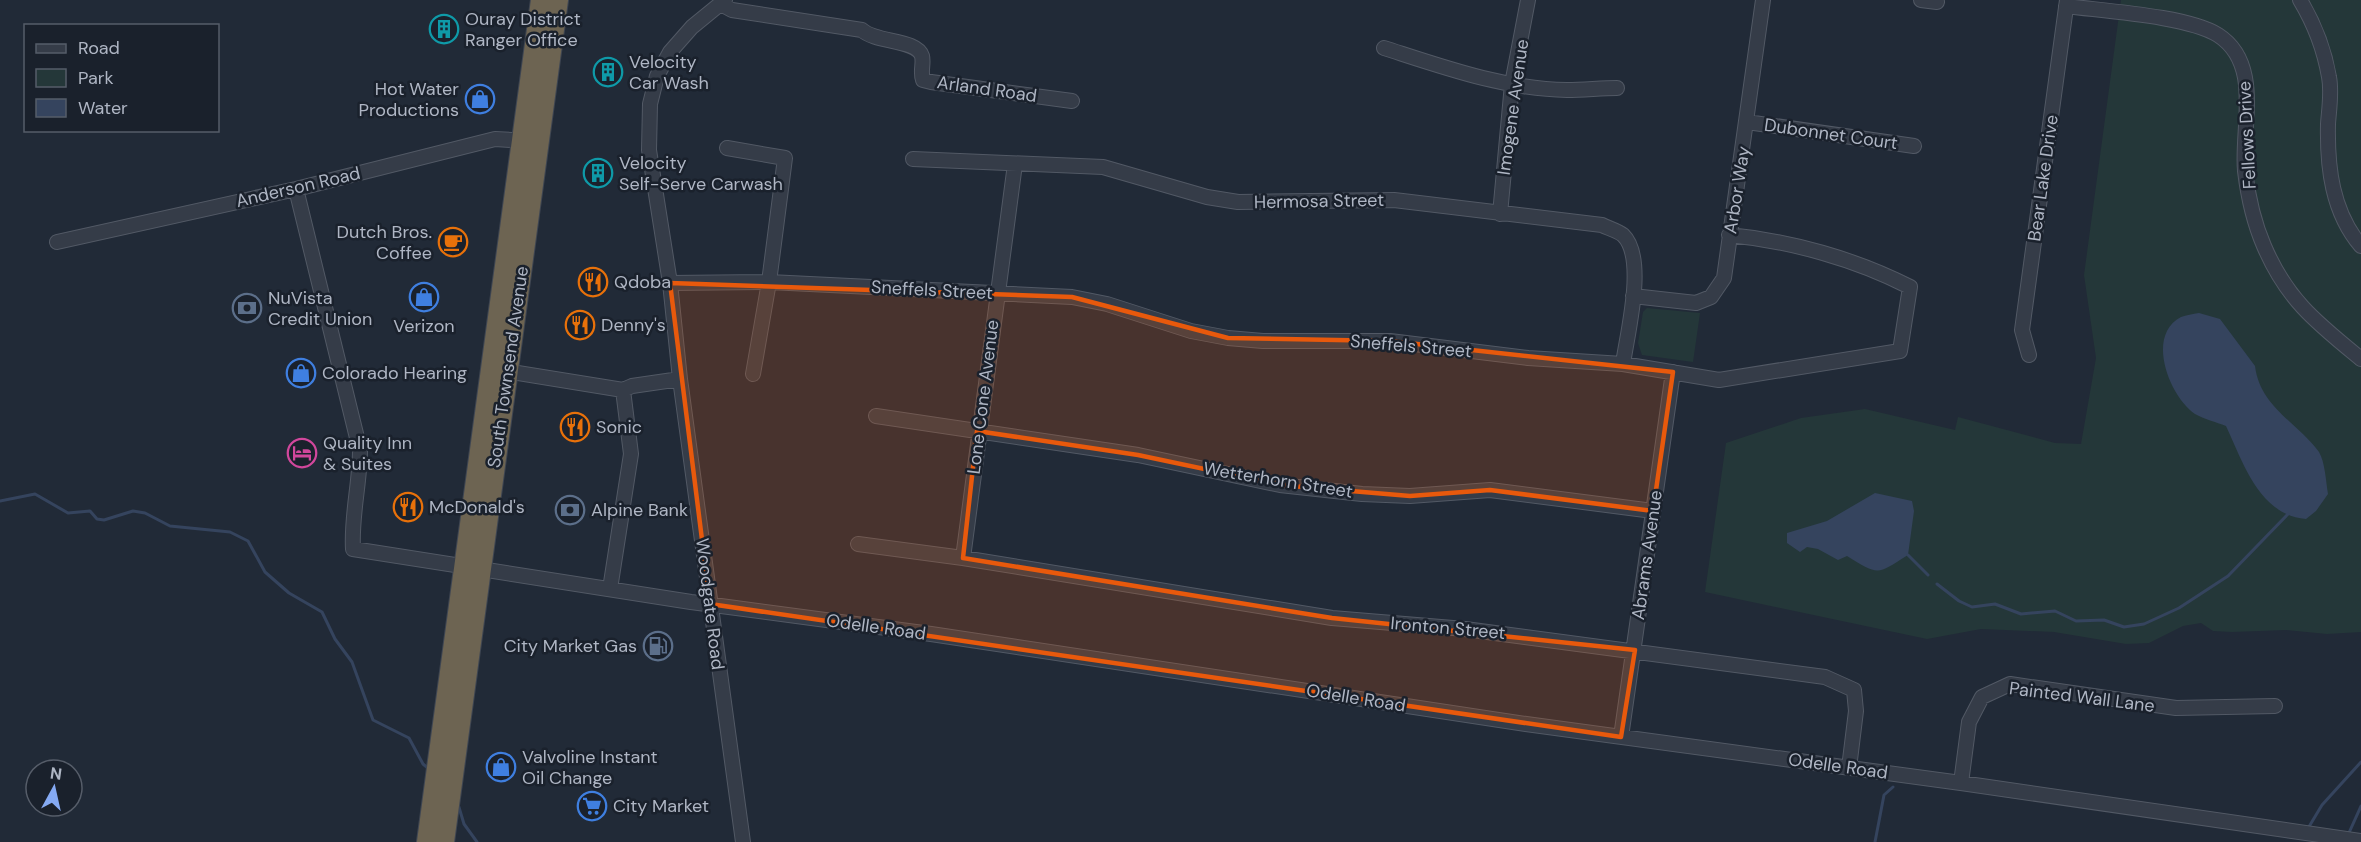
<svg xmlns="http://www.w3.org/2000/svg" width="2361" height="842" font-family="'DM Sans',sans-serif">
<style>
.green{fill:#243739}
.water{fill:#35445e}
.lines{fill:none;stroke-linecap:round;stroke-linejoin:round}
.stream{stroke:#35445e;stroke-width:3}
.minor-casing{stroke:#525965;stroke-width:16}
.highway-casing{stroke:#3f4652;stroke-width:22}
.minor{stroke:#353c48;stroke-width:14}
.highway{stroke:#6d6452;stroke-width:20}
.marked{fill:#e8590c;fill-opacity:0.2;stroke:#e8590c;stroke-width:4.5;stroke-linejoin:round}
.labels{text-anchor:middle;stroke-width:5;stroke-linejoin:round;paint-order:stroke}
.poi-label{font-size:18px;fill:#afb6c4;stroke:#1a212c;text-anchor:start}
.street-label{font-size:18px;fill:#afb6c4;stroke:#1a212c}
</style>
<rect width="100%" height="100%" fill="#212a37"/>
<!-- green -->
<path class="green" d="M2121,0H2361V632L2327,634L2286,630L2232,632L2213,631L2201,623L2183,626L2149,643L2126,644L2054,632L1981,629L1927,639L1705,592L1726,443L1801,418L1865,409L1955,430L1958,417L2055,443L2081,444L2096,358L2084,275Z
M1647,308L1700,313L1693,362L1642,355L1638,343L1643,312Z"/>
<!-- water -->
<path class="water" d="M2199,313L2220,319L2255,366C2260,407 2297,422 2319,452C2325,462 2326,482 2328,494L2316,511L2306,519C2259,515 2243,462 2226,426C2216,422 2204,419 2195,414C2170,397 2145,336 2181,317C2186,315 2193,314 2199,313Z
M1875,493L1912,501L1914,511L1908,555C1876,575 1880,576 1847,556L1838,560L1818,549L1807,547L1800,552L1787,543V533L1827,521Z"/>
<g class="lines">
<!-- stream -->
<path class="stream" d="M0,501L35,494L68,513L90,511L97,519L104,520L133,511L145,513L170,526L230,532L248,541L265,572L289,593L322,612L335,639L352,662L373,720L409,738L423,764L429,769
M1908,555L1928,575
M1937,584L1959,601L1972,607L1995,604L2021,614L2055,611L2076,621L2104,620L2124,627L2144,624L2179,608L2228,576L2288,514
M458,804L464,824L477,842
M2307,830L2322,805L2361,762
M2348,835L2361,806
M1875,842L1884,795L1893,787"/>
<!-- minor casing -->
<g class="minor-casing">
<path id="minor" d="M725,0L692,27L670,52L657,76L650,104L649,150L670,283L680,379L743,842
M1921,0L1937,2
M2300,0C2315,25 2324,48 2329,77C2332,92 2329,109 2328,124C2327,167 2332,212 2361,246
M721,4L732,10L862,30C876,43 917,39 922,56C924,64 920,71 923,80L931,82L1072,101
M2066,6C2104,11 2188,16 2218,35C2263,64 2241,127 2245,171C2248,196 2254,223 2264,246C2287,300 2317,323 2361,359
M1384,48C1443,67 1504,89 1567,90C1584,90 1601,88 1617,88
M1747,122L1914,146
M727,148L785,158L769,282L753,374
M913,159L1103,167L1207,197L1238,202L1394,200L1602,225C1608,228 1618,231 1623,235C1647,258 1627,334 1623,364
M296,189L360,450C360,483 351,516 353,549L691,602L931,634L1526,724L1961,783L2361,841
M1500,214L1512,84L1528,0
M57,242L296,189L495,139L529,141
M670,283L769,282L1072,297L1107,304L1191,331L1228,338L1263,341H1390L1528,358L1623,364L1719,380L1900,351L1910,287C1855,259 1791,241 1729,235
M1633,296L1696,303L1711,297L1724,278L1763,0
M2029,355L2022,330L2067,0
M499,370L623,390L632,386L680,379
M876,416L1138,455L1280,485L1362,494L1410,496L1490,490L1653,511
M858,544L963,558L1332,618L1465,629L1825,677L1854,690L1856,711L1849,768
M963,558L1015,164
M610,589L631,454L623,390
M1621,737L1673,372
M1961,783L1969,722L1982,697L2010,684L2176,708L2275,706"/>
</g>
<!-- highway casing -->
<g class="highway-casing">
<path id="highway" d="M427,842L541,0
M444,842L558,0"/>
</g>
<!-- minor -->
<use href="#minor" class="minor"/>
<!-- highway -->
<use href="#highway" class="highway"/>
</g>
<!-- marked area -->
<path class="marked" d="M670,283L1072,297L1228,338L1390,341L1673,372L1653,511L1490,490L1410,496L1280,485L1138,455L977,431L963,558L1332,618L1635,650L1621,737L710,604Z"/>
<!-- icons -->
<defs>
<g id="building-ring" transform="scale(1.5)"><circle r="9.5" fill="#1a212c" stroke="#0f9aa8" stroke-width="1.5"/><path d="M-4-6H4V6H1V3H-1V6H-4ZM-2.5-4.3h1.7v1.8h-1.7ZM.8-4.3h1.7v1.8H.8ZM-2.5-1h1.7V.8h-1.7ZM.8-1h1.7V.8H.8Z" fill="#0f9aa8"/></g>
<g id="shop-ring" transform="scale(1.5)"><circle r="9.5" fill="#1a212c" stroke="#3f7fe0" stroke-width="1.5"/><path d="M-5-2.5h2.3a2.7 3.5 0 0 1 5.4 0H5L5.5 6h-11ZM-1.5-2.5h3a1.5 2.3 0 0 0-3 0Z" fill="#3f7fe0"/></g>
<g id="cafe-ring" transform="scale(1.5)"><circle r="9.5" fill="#1a212c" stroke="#e8710a" stroke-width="1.5"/><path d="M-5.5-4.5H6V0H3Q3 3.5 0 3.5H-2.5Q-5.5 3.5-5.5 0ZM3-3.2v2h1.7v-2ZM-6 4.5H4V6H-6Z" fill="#e8710a"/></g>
<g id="restaurant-ring" transform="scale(1.5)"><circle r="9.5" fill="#1a212c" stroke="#e8710a" stroke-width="1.5"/><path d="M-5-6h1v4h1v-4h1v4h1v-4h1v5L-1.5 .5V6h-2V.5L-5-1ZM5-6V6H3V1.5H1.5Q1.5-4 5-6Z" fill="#e8710a"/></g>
<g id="bank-ring" transform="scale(1.5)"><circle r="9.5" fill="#1a212c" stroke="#5c6f8a" stroke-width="1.5"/><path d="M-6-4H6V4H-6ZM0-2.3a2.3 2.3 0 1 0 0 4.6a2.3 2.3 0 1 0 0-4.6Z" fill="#5c6f8a"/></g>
<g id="hotel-ring" transform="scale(1.5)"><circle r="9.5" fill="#1a212c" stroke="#d1479c" stroke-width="1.5"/><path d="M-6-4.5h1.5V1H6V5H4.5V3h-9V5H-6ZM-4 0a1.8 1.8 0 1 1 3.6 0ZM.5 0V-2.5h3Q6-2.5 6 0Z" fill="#d1479c"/></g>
<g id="fuel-ring" transform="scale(1.5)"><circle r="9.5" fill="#1a212c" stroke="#5c6f8a" stroke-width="1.5"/><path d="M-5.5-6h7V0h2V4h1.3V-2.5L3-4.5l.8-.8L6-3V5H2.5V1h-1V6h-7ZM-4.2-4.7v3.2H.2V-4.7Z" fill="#5c6f8a"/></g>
<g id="supermarket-ring" transform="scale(1.5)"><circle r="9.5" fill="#1a212c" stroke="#3f7fe0" stroke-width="1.5"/><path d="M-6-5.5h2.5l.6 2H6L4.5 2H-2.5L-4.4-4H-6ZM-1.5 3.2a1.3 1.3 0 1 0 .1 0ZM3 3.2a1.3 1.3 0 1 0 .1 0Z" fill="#3f7fe0"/></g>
</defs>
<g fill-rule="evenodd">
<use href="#building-ring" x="444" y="29"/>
<use href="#building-ring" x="608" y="72"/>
<use href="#shop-ring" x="480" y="99"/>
<use href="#building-ring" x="598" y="173"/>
<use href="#cafe-ring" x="453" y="242"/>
<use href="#restaurant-ring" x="593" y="282"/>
<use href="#shop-ring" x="424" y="297"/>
<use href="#bank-ring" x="247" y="308"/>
<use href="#restaurant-ring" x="580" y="325"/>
<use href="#shop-ring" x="301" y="373"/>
<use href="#restaurant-ring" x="575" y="427"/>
<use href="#hotel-ring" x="302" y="453"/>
<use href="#restaurant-ring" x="408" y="507"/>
<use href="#bank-ring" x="570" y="510"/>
<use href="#fuel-ring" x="658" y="646"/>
<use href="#shop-ring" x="501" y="767"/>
<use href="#supermarket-ring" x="592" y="806"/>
</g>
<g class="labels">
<!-- poi labels -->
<g class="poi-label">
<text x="465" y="25">Ouray District<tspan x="465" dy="21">Ranger Office</tspan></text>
<text x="629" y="68">Velocity<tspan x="629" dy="21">Car Wash</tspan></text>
<text x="459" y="95" text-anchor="end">Hot Water<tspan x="459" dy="21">Productions</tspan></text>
<text x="619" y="169">Velocity<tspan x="619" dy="21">Self-Serve Carwash</tspan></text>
<text x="432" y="238" text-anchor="end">Dutch Bros.<tspan x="432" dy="21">Coffee</tspan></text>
<text x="614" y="288">Qdoba</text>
<text x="268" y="304">NuVista<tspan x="268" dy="21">Credit Union</tspan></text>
<text x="601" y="331">Denny's</text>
<text x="424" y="332" text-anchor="middle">Verizon</text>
<text x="322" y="379">Colorado Hearing</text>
<text x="596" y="433">Sonic</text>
<text x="323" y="449">Quality Inn<tspan x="323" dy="21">&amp; Suites</tspan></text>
<text x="429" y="513">McDonald's</text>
<text x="591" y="516">Alpine Bank</text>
<text x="637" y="652" text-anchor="end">City Market Gas</text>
<text x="522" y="763">Valvoline Instant<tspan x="522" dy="21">Oil Change</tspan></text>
<text x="613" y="812">City Market</text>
</g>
<!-- street labels -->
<g class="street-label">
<text transform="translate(987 89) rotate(8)" y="6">Arland Road</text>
<text transform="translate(1513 107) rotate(-82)" y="6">Imogene Avenue</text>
<text transform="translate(1831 134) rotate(8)" y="6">Dubonnet Court</text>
<text transform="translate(2247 135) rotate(-93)" y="6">Fellows Drive</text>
<text transform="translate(2043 178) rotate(-82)" y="6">Bear Lake Drive</text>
<text transform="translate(298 187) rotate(-13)" y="6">Anderson Road</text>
<text transform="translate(1737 190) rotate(-81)" y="6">Arbor Way</text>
<text transform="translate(1319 201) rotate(-1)" y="6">Hermosa Street</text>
<text transform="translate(932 290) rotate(3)" y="6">Sneffels Street</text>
<text transform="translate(1411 346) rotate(5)" y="6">Sneffels Street</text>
<text transform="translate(508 367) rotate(-82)" y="6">South Townsend Avenue</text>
<text transform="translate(983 397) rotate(-83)" y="6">Lone Cone Avenue</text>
<text transform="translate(1278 480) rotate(9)" y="6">Wetterhorn Street</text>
<text transform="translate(1647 555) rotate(-82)" y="6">Abrams Avenue</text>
<text transform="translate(710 604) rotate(83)" y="6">Woodgate Road</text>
<text transform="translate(876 627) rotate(8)" y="6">Odelle Road</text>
<text transform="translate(1448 628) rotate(5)" y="6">Ironton Street</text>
<text transform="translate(2082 697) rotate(7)" y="6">Painted Wall Lane</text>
<text transform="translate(1356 698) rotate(9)" y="6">Odelle Road</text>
<text transform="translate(1838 766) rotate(8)" y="6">Odelle Road</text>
</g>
</g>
<!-- legend -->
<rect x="24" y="24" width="195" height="108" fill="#1a212c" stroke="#565d69" stroke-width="1.5"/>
<rect x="36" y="44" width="30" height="9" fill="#353c48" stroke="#565d69" stroke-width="1.5"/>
<text x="78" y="54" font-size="18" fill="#afb6c4">Road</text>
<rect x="36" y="69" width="30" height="18" fill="#243739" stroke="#565d69" stroke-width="1.5"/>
<text x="78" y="84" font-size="18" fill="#afb6c4">Park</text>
<rect x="36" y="99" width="30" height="18" fill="#35445e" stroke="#565d69" stroke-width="1.5"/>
<text x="78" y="114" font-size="18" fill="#afb6c4">Water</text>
<!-- north arrow -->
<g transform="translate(54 788) rotate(8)"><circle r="28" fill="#1a212c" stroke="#565d69" stroke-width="1.5"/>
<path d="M0-4.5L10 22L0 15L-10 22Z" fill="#85aaf3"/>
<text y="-9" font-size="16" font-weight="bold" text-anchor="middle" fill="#afb6c4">N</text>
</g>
</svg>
